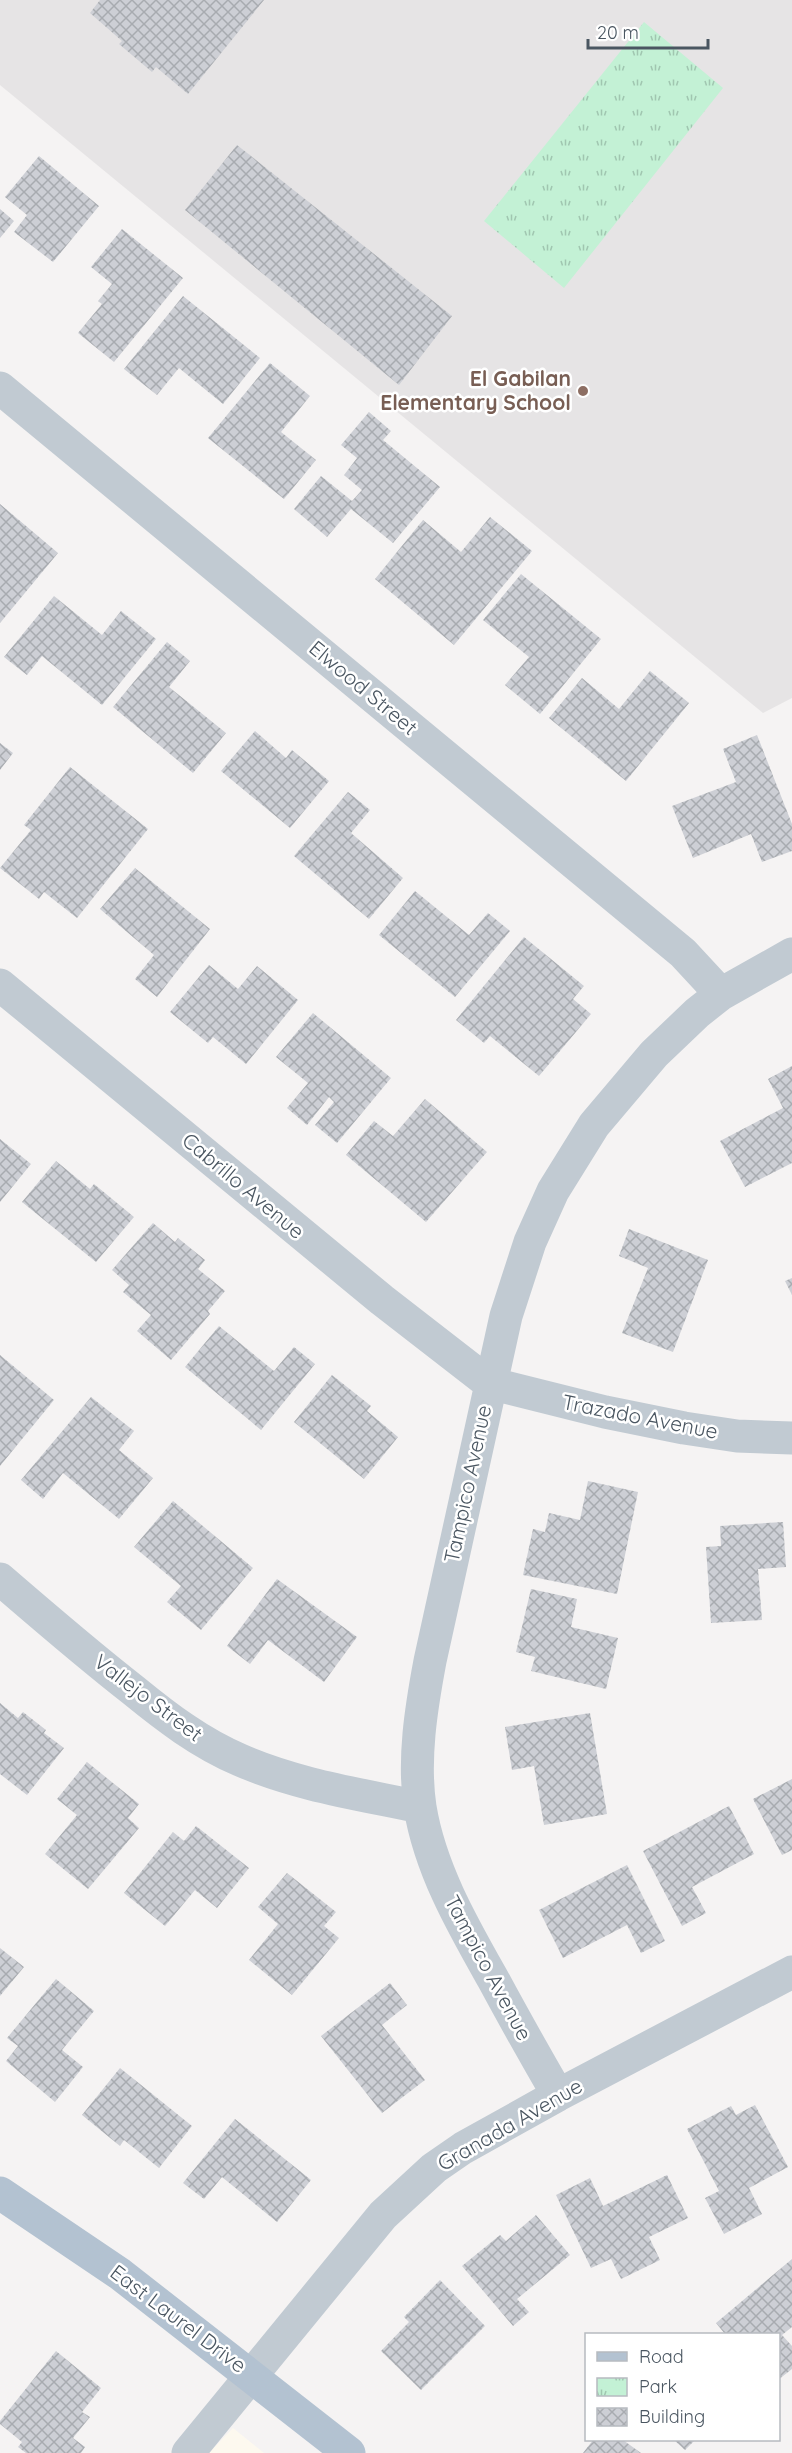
<svg xmlns="http://www.w3.org/2000/svg" width="792" height="2453" font-family="Quicksand,sans-serif">
<style>
.commercial{fill:#fdf9ef}
.education{fill:#e6e4e5}
.park{fill:url(#park-tufts)}
.building{fill:url(#building-cross-hatch)}
.lines{fill:none;stroke-linecap:round;stroke-linejoin:round}
.minor{stroke:#c1cad2;stroke-width:33}
.major{stroke:#b3c2d1;stroke-width:33}
.education-dot{fill:#8d6e63;stroke:#fff;stroke-width:2}
.labels{text-anchor:middle;stroke-width:5;stroke-linejoin:round;paint-order:stroke}
.education-label{font-size:21px;font-weight:bold;fill:#785e54;stroke:#fff;text-anchor:end}
.street-label{font-size:21px;fill:#4a5661;stroke:#fff}
</style>
<defs>
<pattern id="park-tufts" width="24" height="20" patternUnits="userSpaceOnUse" patternTransform="scale(1.5)"><rect width="24" height="20" fill="#c3f1d5"/><path d="M3 7l-1-3M5 7V3M7 7l1-3M15 17l-1-3M17 17v-4M19 17l1-3" fill="none" stroke="#a0c6b0"/></pattern>
<pattern id="building-cross-hatch" width="8" height="8" patternUnits="userSpaceOnUse" patternTransform="scale(1.5)"><rect width="8" height="8" fill="#cdcfd5"/><path d="M0 0l8 8M0 8l8-8" fill="none" stroke="#a8abb0"/></pattern>
</defs>
<rect width="100%" height="100%" fill="#f5f3f3"/>
<!-- commercial -->
<path class="commercial" d="M233,2428L264,2453H209Z"/>
<!-- education -->
<path class="education" d="M0,0H792V698L763,713L0,85Z"/>
<!-- park -->
<path class="park" d="M644,22L723,88L564,288L484,221Z"/>
<!-- building -->
<path class="building" d="M100,0H264L188,94L156,67L152,72L119,44L122,41L90,13Z
M237,145L452,316L399,385L185,210Z
M39,156L99,206L53,262L14,232L27,215L5,197Z
M0,209L14,221L0,238Z
M122,229L183,278L114,362L78,333L102,304L98,301L112,284L91,267Z
M183,296L260,358L223,404L179,368L157,395L124,369Z
M270,363L310,396L281,432L316,460L284,499L208,438Z
M369,412L391,431L383,440L440,487L393,543L351,509L327,537L294,509L321,476L352,501L362,490L344,475L357,458L341,445Z
M0,504L58,553L0,623Z
M490,517L532,551L454,645L375,579L423,520L461,552Z
M521,574L601,639L540,714L505,685L529,657L483,620Z
M54,596L102,635L121,611L156,639L102,705L42,656L27,675L4,657Z
M167,642L190,661L169,687L226,733L193,773L113,707Z
M650,671L689,703L626,781L549,718L582,678L619,709Z
M255,731L286,758L292,750L329,781L290,828L221,771Z
M757,735L792,824V851L762,862L751,834L693,858L672,806L736,782L723,749Z
M0,743L13,753L0,770Z
M70,767L148,829L77,918L44,892L39,899L0,868L31,830L24,825Z
M348,792L370,810L351,833L403,878L369,919L294,856Z
M135,868L210,929L157,997L135,979L154,955L100,909Z
M415,891L469,935L488,913L510,931L455,997L379,935Z
M524,937L584,986L573,999L591,1014L539,1076L490,1036L484,1043L456,1020Z
M209,965L238,989L257,966L298,1000L246,1064L213,1037L208,1043L170,1012Z
M313,1013L391,1078L337,1143L315,1125L334,1102L329,1097L307,1125L287,1108L308,1083L276,1057Z
M792,1066V1163L745,1187L720,1141L783,1108L768,1079Z
M425,1099L487,1152L426,1222L346,1155L374,1121L393,1136Z
M0,1139L31,1164L0,1202Z
M56,1161L90,1189L94,1184L134,1217L96,1262L22,1202Z
M153,1223L175,1242L178,1238L205,1260L198,1269L225,1291L208,1311L210,1314L171,1360L137,1331L151,1315L123,1292L129,1285L112,1270Z
M629,1229L708,1260L673,1352L622,1333L648,1268L619,1256Z
M792,1278V1295L785,1281Z
M219,1326L274,1371L294,1347L315,1364L261,1430L185,1367Z
M0,1355L54,1400L0,1466Z
M332,1375L371,1406L367,1411L398,1437L364,1479L294,1422Z
M91,1397L134,1431L119,1450L153,1478L119,1519L63,1473L43,1499L21,1480Z
M588,1481L638,1492L617,1594L523,1575L533,1529L545,1532L549,1513L580,1520Z
M173,1501L253,1568L201,1630L167,1602L181,1586L134,1547Z
M783,1522L786,1567L758,1569L762,1620L711,1623L706,1547L721,1546L720,1526Z
M277,1579L357,1637L324,1682L268,1640L250,1664L227,1646Z
M531,1589L577,1599L571,1627L618,1638L606,1689L531,1671L535,1657L516,1652Z
M0,1703L18,1718L23,1712L46,1730L44,1733L64,1748L27,1795L0,1774Z
M590,1713L607,1814L544,1825L534,1766L512,1770L505,1727Z
M87,1762L139,1804L128,1818L139,1828L88,1889L45,1854L77,1815L57,1799Z
M792,1779V1850L782,1855L753,1799Z
M729,1806L754,1854L692,1887L706,1913L682,1926L643,1851Z
M196,1826L249,1868L217,1908L195,1890L165,1926L124,1893L173,1832L184,1841Z
M627,1865L665,1941L641,1953L627,1925L563,1958L539,1910Z
M287,1873L336,1912L324,1926L339,1938L292,1995L249,1960L278,1924L258,1907Z
M0,1948L24,1967L0,1996Z
M56,1979L94,2011L62,2050L83,2067L55,2102L6,2061L18,2046L7,2038Z
M390,1983L407,2005L382,2025L425,2080L382,2113L321,2036Z
M120,2068L192,2126L159,2168L124,2140L120,2146L82,2115Z
M755,2105L788,2167L749,2188L762,2214L724,2234L705,2198L719,2191L687,2129L731,2106L736,2115Z
M235,2119L311,2180L277,2222L222,2177L204,2199L183,2183Z
M667,2175L688,2218L649,2237L660,2260L621,2279L611,2259L591,2268L556,2195L590,2178L603,2206Z
M536,2215L570,2255L517,2299L529,2312L513,2326L462,2266L500,2235L506,2241Z
M792,2259V2327L782,2335L792,2346V2369L778,2380V2334H725L716,2323Z
M440,2280L485,2326L421,2390L381,2351L409,2322L404,2317Z
M56,2351L101,2388L82,2412L90,2417L73,2438L85,2447L81,2453H26L18,2447L22,2442L0,2424V2421Z
M593,2440H623L641,2453H583Z
M674,2440H695L685,2450Z"/>
<g class="lines">
<!-- minor -->
<path class="minor" d="M0,388L683,953L721,994
M0,985L382,1300L489,1383L605,1412L684,1428L737,1436L792,1438
M0,1579C44,1617 88,1655 133,1690C166,1717 200,1743 240,1760C297,1785 359,1794 420,1807
M558,2095C536,2057 514,2018 493,1979C463,1926 430,1869 420,1807C413,1759 421,1709 430,1661L506,1316L530,1242L553,1191L594,1125L654,1054L697,1013L721,994L792,954
M188,2453L383,2215L434,2168L463,2148L558,2095L792,1972"/>
<!-- major -->
<path class="major" d="M0,2193L120,2274L349,2453"/>
</g>
<!-- markers -->
<circle class="education-dot" cx="583" cy="391" r="6"/>
<g class="labels">
<!-- education labels -->
<g class="education-label">
<text x="571" y="386">El Gabilan<tspan x="571" dy="24">Elementary School</tspan></text>
</g>
<!-- street labels -->
<g class="street-label">
<text transform="translate(363 688) rotate(40)" y="7">Elwood Street</text>
<text transform="translate(243 1186) rotate(40)" y="7">Cabrillo Avenue</text>
<text transform="translate(640 1417) rotate(11)" y="7">Trazado Avenue</text>
<text transform="translate(468 1484) rotate(-78)" y="7">Tampico Avenue</text>
<text transform="translate(148 1698) rotate(37)" y="7">Vallejo Street</text>
<text transform="translate(488 1968) rotate(62)" y="7">Tampico Avenue</text>
<text transform="translate(510 2125) rotate(-30)" y="7">Granada Avenue</text>
<text transform="translate(178 2319) rotate(37)" y="7">East Laurel Drive</text>
</g>
</g>
<!-- legend -->
<rect x="585" y="2333" width="195" height="108" fill="#ffffff" stroke="#b7bbc0" stroke-width="1.5"/>
<rect x="597" y="2352" width="30" height="9" fill="#b3c2d1" stroke="#b7bbc0" stroke-width="1.5"/>
<text x="639" y="2363" font-size="18" fill="#4a5661">Road</text>
<rect x="597" y="2378" width="30" height="18" fill="url(#park-tufts)" stroke="#b7bbc0" stroke-width="1.5"/>
<text x="639" y="2393" font-size="18" fill="#4a5661">Park</text>
<rect x="597" y="2408" width="30" height="18" fill="url(#building-cross-hatch)" stroke="#b7bbc0" stroke-width="1.5"/>
<text x="639" y="2423" font-size="18" fill="#4a5661">Building</text>
<!-- scale -->
<path d="M588 39v9h120v-9" fill="none" stroke="#4a5661" stroke-width="3"/>
<text x="597" y="39" font-size="18" fill="#4a5661" stroke="#ffffff" stroke-width="4.5" paint-order="stroke">20 m</text>
</svg>
